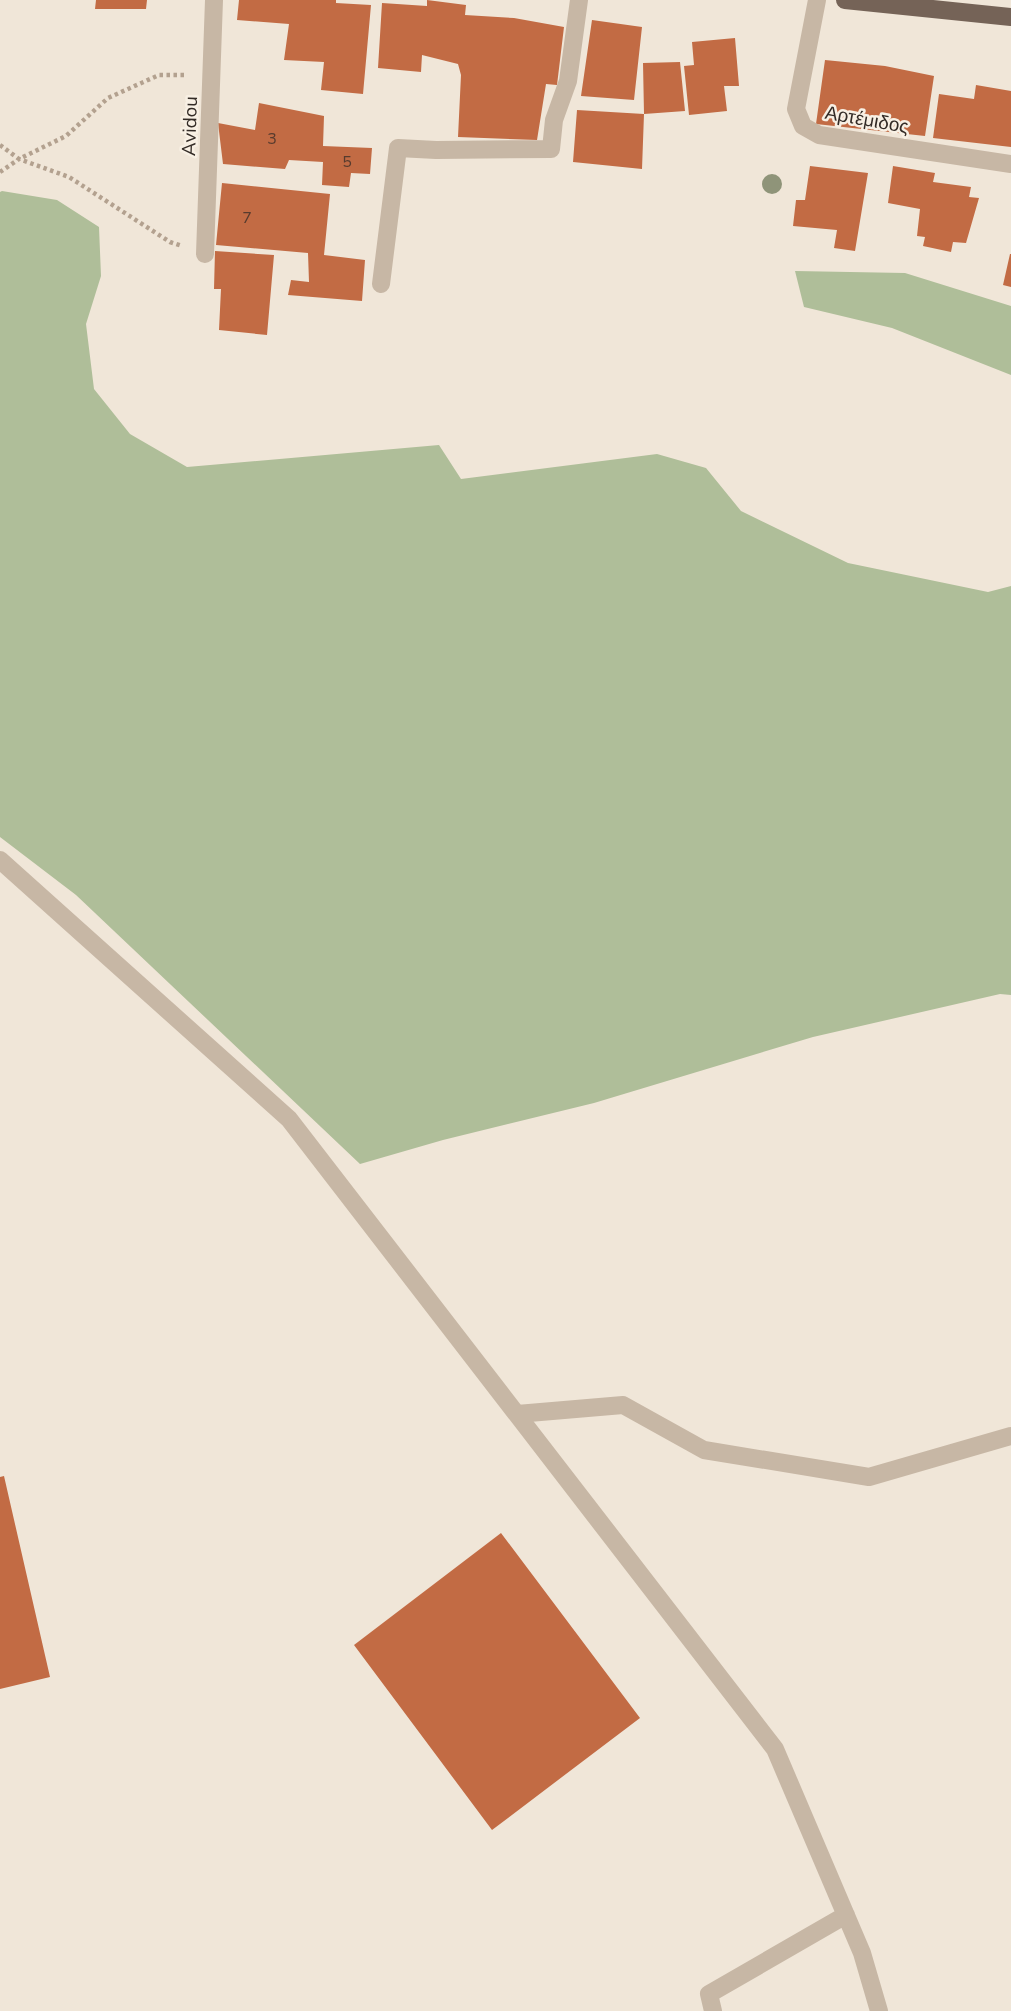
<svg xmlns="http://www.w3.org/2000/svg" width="1011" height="2011" font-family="'Nunito Sans',sans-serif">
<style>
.green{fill:#afbe99}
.building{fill:#c26b44}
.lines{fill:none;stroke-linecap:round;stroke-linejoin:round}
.path{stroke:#b3a18f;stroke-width:4.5;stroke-dasharray:3.5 3.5;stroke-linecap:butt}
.minor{stroke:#c7b7a5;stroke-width:18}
.major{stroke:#756357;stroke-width:18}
.tree{fill:#8f9479}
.labels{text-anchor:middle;stroke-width:5;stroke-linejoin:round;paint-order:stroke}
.number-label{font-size:16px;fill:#573b2e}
.street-label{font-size:19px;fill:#332b26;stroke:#f8f0e4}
</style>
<rect width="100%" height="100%" fill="#f0e6d8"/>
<!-- green -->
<path class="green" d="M2,191L57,200L99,227L101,276L86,324L94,389L130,434L187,467L439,445L461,479L657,454L706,468L741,511L848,563L988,592L1011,586V995L1000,994L813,1037L594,1103L443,1140L360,1164L76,895L0,837V192Z
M795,271L905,273L1011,306V375L892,328L804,307Z"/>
<!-- building -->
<path class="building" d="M96,0H147L146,9H95Z
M239,0H336V3L371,5L363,94L321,90L324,62L284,60L289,24L237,20Z
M427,0L466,5L465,15L514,18L564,27L557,85L546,84L537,140L458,137L461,75L458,64L422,55L421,72L378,68L382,3L427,6Z
M592,20L642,27L634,100L581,96Z
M735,38L739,86H724L727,111L689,115L684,66L694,65L692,42Z
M825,60L885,66L934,76L925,136L816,124Z
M680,62L685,111L644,114L643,63Z
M976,85L1011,91V147L933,138L939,94L974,99Z
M259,103L324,116L323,146L372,148L370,174L351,173L349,187L322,185L323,162L289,160L285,169L223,164L218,123L255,130Z
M577,110L644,114L642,169L573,162Z
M810,166L868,173L855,251L834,248L837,230L793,226L796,200H805Z
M893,166L935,173L933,182L971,187L969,197L979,198L966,243L953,242L951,252L923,246L925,237L917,236L920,209L888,203Z
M222,183L330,194L324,255L365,260L362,301L288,295L291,280L309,282L308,253L216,245Z
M215,251L274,255L267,335L219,330L221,289H214Z
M1010,254H1011V287L1003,285Z
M4,1476L50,1677L0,1689V1477Z
M501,1533L640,1718L492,1830L354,1645Z"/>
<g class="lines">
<!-- path -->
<path class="path" d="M0,145L19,159L66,136L108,98L159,75H186
M0,172L19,159L69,177L170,242L182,246"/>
<!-- minor -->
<path class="minor" d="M817,0L796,109L803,126L819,135L1011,164
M205,254L214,0
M381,284L398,148L436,150L551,149L554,120L568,81L579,0
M0,860L289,1119L775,1749L862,1953L879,2011
M517,1414L623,1405L704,1450L869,1477L1011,1436
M713,2011L709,1994L846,1915"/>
<!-- major -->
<path class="major" d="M845,0L1011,17"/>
</g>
<!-- trees -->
<circle class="tree" cx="772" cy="184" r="10"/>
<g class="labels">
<!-- number labels -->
<g class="number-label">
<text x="272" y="144">3</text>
<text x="347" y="167">5</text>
<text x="247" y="223">7</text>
</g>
<!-- street labels -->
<g class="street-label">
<text transform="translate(867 119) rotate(10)" y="7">Αρτέμιδος</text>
<text transform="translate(189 126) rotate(-88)" y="7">Avidou</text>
</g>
</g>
</svg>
